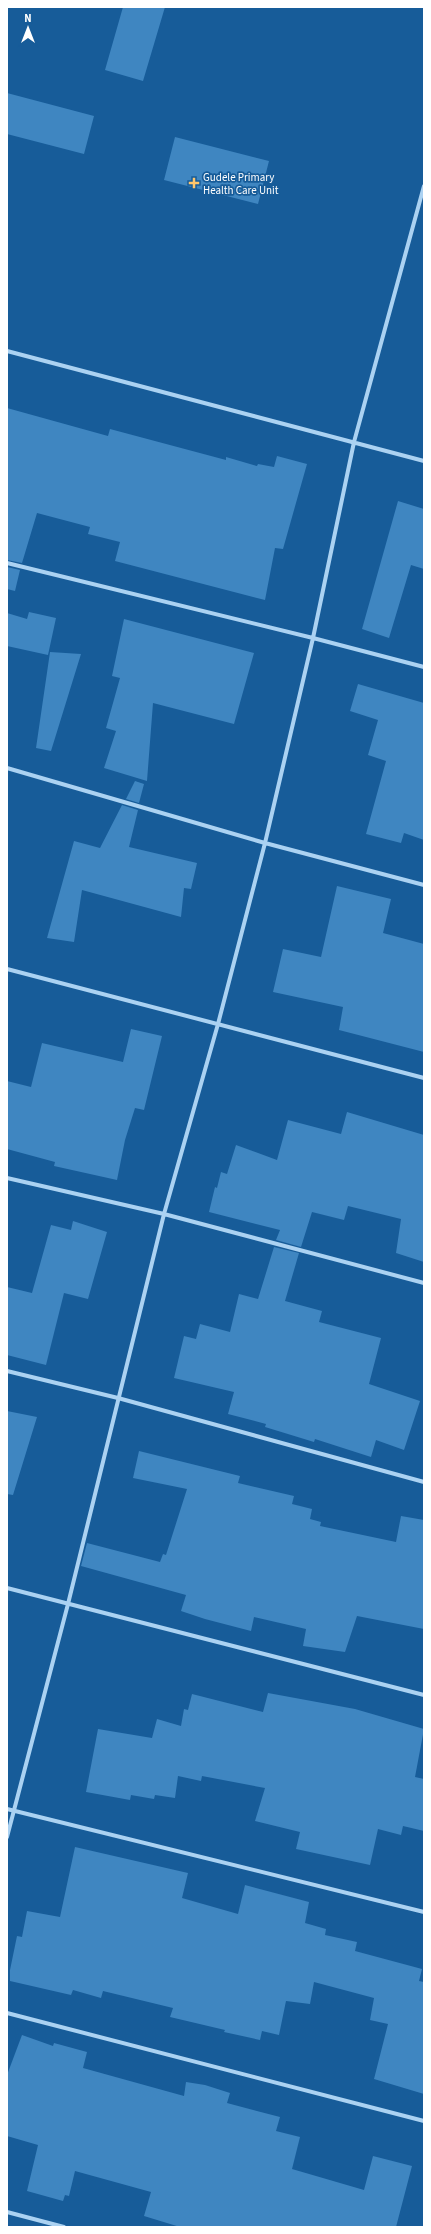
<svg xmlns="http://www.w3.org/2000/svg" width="431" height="2234" font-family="'Source Sans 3',sans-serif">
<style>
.building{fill:#3f86c1}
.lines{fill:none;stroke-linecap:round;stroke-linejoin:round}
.minor{stroke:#abd2f2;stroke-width:4}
.poi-dot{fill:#ffc66c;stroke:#175c99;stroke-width:1.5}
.labels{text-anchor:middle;stroke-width:3.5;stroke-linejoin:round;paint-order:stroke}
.poi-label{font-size:11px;fill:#fff;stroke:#175c99;text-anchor:start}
</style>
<rect width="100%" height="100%" fill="#175c99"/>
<!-- building -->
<path class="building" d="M123,7H165L143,81L105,70Z
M7,93L94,116L84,154L7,134Z
M175,137L269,161L258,204L164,180Z
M7,408L108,436L110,429L226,460V457L257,466L258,464L274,467L277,456L307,464L283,549L275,548L265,600L115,561L120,542L88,534L90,527L37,513L22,563L7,560Z
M398,501L424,509V569L411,565L389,638L362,629Z
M7,567L20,570L15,591L7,589Z
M29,612L56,618L48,655L7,646V613L27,619Z
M124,619L254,653L234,724L153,703L147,781L104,768L116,731L106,728L120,678L112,676Z
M50,652L81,654L51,751L36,748Z
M358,684L424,703V840L404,833L401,843L366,834L386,761L368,755L378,720L350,711Z
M135,781L144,784L139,803L126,799Z
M122,805L138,810L129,847L197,863L191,889L184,888L181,917L82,890L74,942L47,938L74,841L100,848Z
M337,886L391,899L383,933L424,944V1052L339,1030L343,1007L273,992L283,949L321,957Z
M131,1029L162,1036L144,1110L135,1108L125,1140L117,1180L54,1166L55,1162L7,1149V1081L31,1087L42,1043L123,1062Z
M347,1112L424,1135V1262L396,1253L401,1219L348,1206L344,1220L312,1212L301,1247L276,1240L280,1230L209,1212L215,1187L217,1188L221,1172L227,1174L236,1145L277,1160L288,1120L341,1134Z
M73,1221L107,1232L88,1299L64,1293L46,1365L7,1355V1287L32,1293L51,1225L71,1230Z
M274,1247L299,1253L285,1301L322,1311L319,1322L381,1338L369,1384L420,1401L404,1450L376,1440L371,1457L315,1439L314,1442L265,1427L266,1424L228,1414L234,1392L174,1378L184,1336L196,1339L200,1324L230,1332L239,1294L258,1299Z
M7,1411L37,1417L13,1495L7,1494Z
M139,1451L240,1476L238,1483L294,1496L292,1504L312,1509L310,1519L321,1522L320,1526L396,1542L401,1516L424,1520V1629L357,1616L345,1652L303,1646L306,1629L254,1617L251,1631L205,1619L181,1611L186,1595L81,1566L87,1543L160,1562L163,1554L166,1555L187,1489L133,1478Z
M268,1693L355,1709L424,1729L415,1777L424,1779V1831L403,1826L401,1835L378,1829L370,1865L296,1849L300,1832L255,1821L265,1788L202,1776L201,1781L178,1776L175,1798L155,1795L154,1799L131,1795L130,1800L86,1792L98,1729L152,1738L157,1719L181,1726L184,1709L188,1710L192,1694L263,1712Z
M75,1847L188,1873L182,1898L238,1914L245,1885L309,1902L305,1923L326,1929L325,1935L357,1942L355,1951L422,1969L419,1981L424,1982V2094L374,2079L388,2024L370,2020L374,1998L314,1982L310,2004L286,2001L279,2035L262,2031L260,2040L224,2032L225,2030L170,2017L173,2008L103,1991L101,1998L73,1990L71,1995L10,1981V1970L17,1936L22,1937L27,1911L60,1917Z
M22,2035L53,2046L54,2043L87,2052L83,2068L184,2096L186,2082L205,2085L230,2093L227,2103L280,2117L276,2131L300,2137L292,2169L364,2190L373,2156L412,2166L396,2227H180L144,2216L151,2192L75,2171L69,2196L65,2195L63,2201L27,2191L38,2145L7,2136V2075Z"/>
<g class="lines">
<!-- minor -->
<path class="minor" d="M7,351L424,461
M7,563L313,638L424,667
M7,768L265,843L424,885
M7,969L424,1078
M7,1178L164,1214L424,1283
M7,1371L118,1398L424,1482
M7,1588L424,1695
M7,1809L424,1912
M7,1837L68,1604L164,1214L218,1024L265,843L313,638L354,442L424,186
M7,2013L424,2121
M7,2212L64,2227"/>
</g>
<!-- markers -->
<path class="poi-dot" d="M192 177h4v4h4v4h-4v4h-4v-4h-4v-4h4z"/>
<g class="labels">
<!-- poi labels -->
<g class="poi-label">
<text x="203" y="181">Gudele Primary<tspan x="203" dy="13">Health Care Unit</tspan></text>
</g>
</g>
<!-- border -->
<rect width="431" height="2234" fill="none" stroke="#ffffff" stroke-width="16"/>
<!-- north arrow -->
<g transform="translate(28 28)" stroke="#175c99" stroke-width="3" paint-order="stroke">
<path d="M0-3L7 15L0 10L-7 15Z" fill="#ffffff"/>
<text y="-6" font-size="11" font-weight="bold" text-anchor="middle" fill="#ffffff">N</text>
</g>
</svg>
